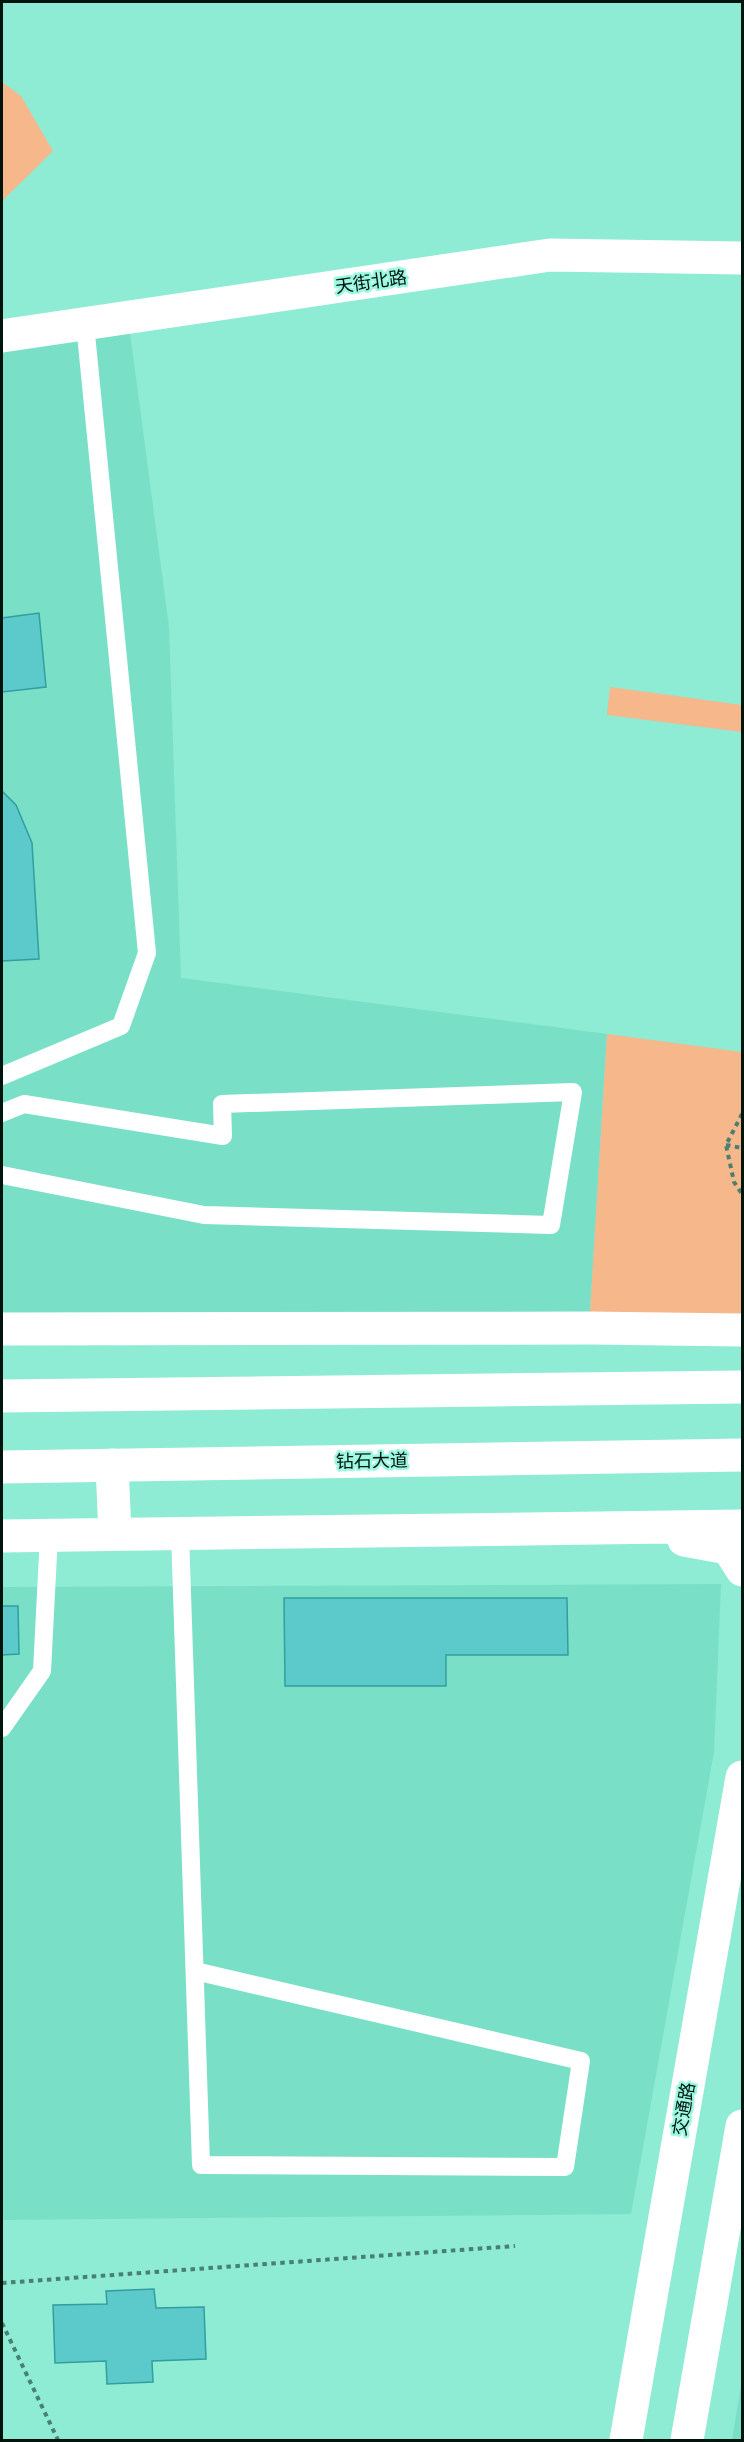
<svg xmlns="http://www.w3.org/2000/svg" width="744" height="2442" font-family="'Crimson Pro','Noto Sans SC',serif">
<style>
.built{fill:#79e0c7}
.green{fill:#f6b78a}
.building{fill:#5cc9ca;stroke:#329e9f;stroke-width:1.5}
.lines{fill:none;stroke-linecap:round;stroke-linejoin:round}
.path{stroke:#488072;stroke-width:4;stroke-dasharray:4.5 4.5;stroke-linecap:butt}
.service{stroke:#fff;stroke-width:18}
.tertiary{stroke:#fff;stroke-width:33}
.primary{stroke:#fff;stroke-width:33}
.trunk{stroke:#fff;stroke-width:33}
.labels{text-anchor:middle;stroke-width:5;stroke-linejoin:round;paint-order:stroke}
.street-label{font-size:18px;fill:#00140e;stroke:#9cf8e1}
</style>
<rect width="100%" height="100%" fill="#8eebd4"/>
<!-- built -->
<path class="built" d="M128,317L169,627L181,978L607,1034L589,1328L2,1329V336Z
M721,1584L714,1752L631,2214L2,2220V1587Z
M742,2379V2440H732Z"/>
<!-- green -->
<path class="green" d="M2,82L21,96L53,151L2,201Z
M610,687L742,705V732L607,715Z
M607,1034L742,1052V1322L589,1328Z"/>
<!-- building -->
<path class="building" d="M39,613L46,687L2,692V618Z
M2,791L16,805L32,843L39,959L2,961Z
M284,1598H567L568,1655H446V1686H285Z
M2,1606H18L19,1654L2,1655Z
M154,2289L156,2308L204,2307L206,2359L152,2361L153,2382L107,2384L106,2361L55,2363L53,2305L107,2304L106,2291Z"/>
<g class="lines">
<!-- path -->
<path class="path" d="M742,1114L726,1145L734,1182L742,1194
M726,1145L742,1148
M2,2283L515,2246
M2,2323L58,2440"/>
<!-- service -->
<path class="service" d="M2,1076L121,1026L147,953L85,324
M2,1113L24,1104L223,1136L222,1104L573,1092L551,1225L204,1215L2,1175
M180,1533L201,2165L565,2167L581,2061L195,1971
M2,1728L42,1671L49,1535"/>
<!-- tertiary -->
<path class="tertiary" d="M2,336L550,255L742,258
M2,1329L589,1328L742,1330
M112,1465L115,1534
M2,1536L742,1526
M684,1540L728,1548L742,1570"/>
<!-- primary -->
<path class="primary" d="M626,2440L742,1777
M687,2440L742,2126"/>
<!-- trunk -->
<path class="trunk" d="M2,1396L742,1387
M2,1467L742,1455"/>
</g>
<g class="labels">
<!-- street labels -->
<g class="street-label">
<text transform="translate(371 282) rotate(-8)" y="6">天街北路</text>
<text transform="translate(372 1461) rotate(-1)" y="6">钻石大道</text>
<text transform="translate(684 2109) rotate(-80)" y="6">交通路</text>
</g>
</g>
<!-- border -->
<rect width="744" height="2442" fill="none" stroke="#00140e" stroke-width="6"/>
</svg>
